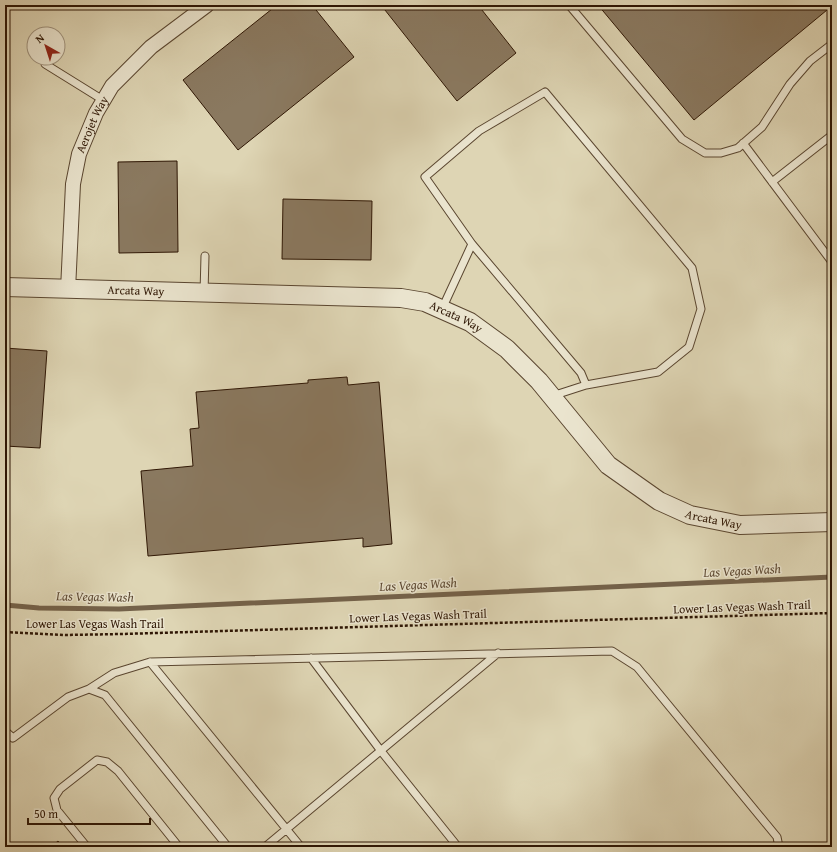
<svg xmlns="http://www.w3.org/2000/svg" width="837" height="852" font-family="'Gentium Book Plus',serif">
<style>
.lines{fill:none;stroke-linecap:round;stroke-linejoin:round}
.stream{stroke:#74624a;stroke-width:5}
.building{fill:#8a7960;stroke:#2e1604}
.service-casing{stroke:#5a4630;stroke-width:9}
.minor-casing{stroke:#5a4630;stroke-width:16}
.tertiary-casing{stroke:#5a4630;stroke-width:20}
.path{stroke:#2e1604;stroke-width:2.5;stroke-dasharray:3 2;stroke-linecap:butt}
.service{stroke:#eae4ce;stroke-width:7}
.minor{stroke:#eae4ce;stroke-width:14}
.tertiary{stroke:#eae4ce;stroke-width:18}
.labels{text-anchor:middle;stroke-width:3;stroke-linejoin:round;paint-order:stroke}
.street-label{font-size:12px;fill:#2e1604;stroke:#eae4ce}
.water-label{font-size:13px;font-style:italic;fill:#5c4832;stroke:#eae4ce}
</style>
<rect width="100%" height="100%" fill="#ded5b4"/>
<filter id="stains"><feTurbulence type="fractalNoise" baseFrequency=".005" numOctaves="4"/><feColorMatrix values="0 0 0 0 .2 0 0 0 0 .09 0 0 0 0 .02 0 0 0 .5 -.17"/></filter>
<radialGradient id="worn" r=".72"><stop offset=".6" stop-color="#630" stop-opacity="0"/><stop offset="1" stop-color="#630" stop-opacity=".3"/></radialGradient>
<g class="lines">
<!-- stream -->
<path class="stream" d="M5,605L39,608L119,609L832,577"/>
</g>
<!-- building -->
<path class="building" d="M277,5H312L354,57L238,150L183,80Z
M381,5H478L516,53L457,101Z
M598,5H823L827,10L694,120Z
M177,161L178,252L119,253L118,162Z
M283,199L372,201L371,260L282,259Z
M5,348L47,351L40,448L5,446Z
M347,377L348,385L379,382L392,544L363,547V538L148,556L141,471L193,466L190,429L199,428L196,392L308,383V380Z
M58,841L63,847H51Z"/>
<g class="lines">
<!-- service casing -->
<g class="service-casing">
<path id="service" d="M569,5L682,139L705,153H721L738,148L762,127L790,84L810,61L832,44
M45,64L103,100
M743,143L832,262
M772,182L832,135
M204,293L205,256
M442,309L472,244
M552,396L586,385L658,372L689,347L701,309L692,268L545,92L479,131L425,177L472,244L581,373L586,385
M311,658L381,751L458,847
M150,662L301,847
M89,689L114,673L150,662L612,651L637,667L777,837L779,847
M5,731L13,738L68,697L89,689L105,695L228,847
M87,847L57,810L54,798L60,789L97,760L107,762L118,771L179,847
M265,847L498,653"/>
</g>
<!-- minor casing -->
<g class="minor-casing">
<g id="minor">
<path id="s1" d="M68,290L73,184L79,154L96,113L112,86L151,47L207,5"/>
</g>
</g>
<!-- tertiary casing -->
<g class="tertiary-casing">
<g id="tertiary">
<path id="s2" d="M5,287L401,298L425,302L470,322L507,349L539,381L608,465L659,501L690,515L740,525L832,522"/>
</g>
</g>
<!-- path -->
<path class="path" d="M5,632L65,635L122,634L832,613"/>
<!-- service -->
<use href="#service" class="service"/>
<!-- minor -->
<use href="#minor" class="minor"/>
<!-- tertiary -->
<use href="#tertiary" class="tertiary"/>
</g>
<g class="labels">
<!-- street labels -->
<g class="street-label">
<text dy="4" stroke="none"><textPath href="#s1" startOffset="169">Aerojet Way</textPath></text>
<text dy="4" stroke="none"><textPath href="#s2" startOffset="131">Arcata Way</textPath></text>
<text dy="4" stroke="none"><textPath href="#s2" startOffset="455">Arcata Way</textPath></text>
<text dy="4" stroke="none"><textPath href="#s2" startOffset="790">Arcata Way</textPath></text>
<text transform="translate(742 607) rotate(-2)" y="4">Lower Las Vegas Wash Trail</text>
<text transform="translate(418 616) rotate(-2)" y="4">Lower Las Vegas Wash Trail</text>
<text x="95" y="628">Lower Las Vegas Wash Trail</text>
</g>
<!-- water labels -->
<g class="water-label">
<text transform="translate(742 570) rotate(-3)" y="5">Las Vegas Wash</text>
<text transform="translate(418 584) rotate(-3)" y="5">Las Vegas Wash</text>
<text transform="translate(95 596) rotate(1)" y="5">Las Vegas Wash</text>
</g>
</g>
<!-- margin -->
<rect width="837" height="852" fill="none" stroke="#ded5b4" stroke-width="20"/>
<rect x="6" y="6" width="825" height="840" fill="none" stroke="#2e1604" stroke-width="2"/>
<rect x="10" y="10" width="817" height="832" fill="none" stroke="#2e1604"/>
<!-- north arrow -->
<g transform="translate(46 46) rotate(321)"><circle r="19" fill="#eae4ce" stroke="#9f927d"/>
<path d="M0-3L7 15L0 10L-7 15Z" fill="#8f2418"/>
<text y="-6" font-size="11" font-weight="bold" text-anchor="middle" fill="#2e1604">N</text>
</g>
<!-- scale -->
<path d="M28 818v6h122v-6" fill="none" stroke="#2e1604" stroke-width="2"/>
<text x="34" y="818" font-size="12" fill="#2e1604" stroke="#eae4ce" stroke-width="3" paint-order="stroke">50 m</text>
<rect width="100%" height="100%" filter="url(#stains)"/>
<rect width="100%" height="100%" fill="url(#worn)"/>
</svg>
